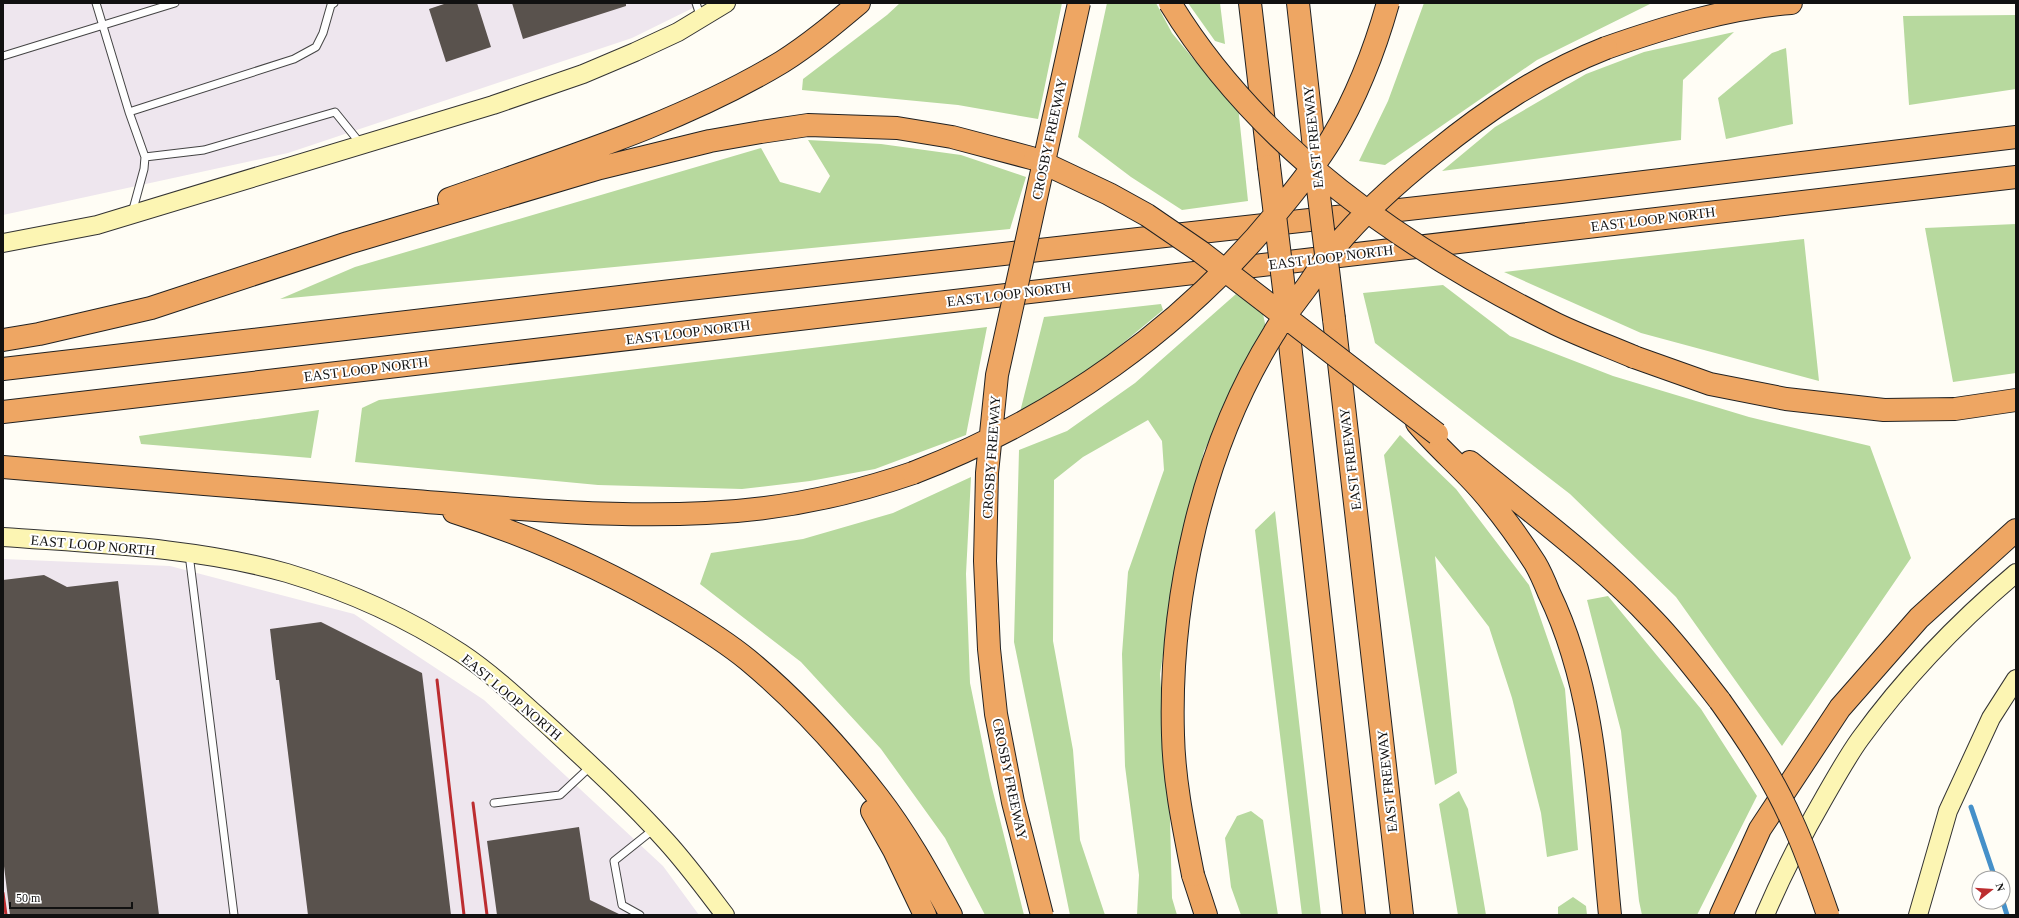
<svg xmlns="http://www.w3.org/2000/svg" width="2019" height="918" font-family="'Times New Roman',serif">
<style>
.industrial{fill:#eee6ee}
.forest{fill:#b7d99e}
.lines{fill:none;stroke-linecap:round;stroke-linejoin:round}
.stream{stroke:#4590c9;stroke-width:5}
.building{fill:#59524d}
.lane-casing{stroke:#444;stroke-width:9}
.secondary-casing{stroke:#333;stroke-width:20}
.highway-casing{stroke:#222;stroke-width:24}
.lane{stroke:#fff;stroke-width:7}
.secondary{stroke:#fcf5b3;stroke-width:18}
.highway{stroke:#eea663;stroke-width:22}
.rail{stroke:#bc2d30;stroke-width:3}
.highway-bridge-casing{stroke:#222;stroke-width:24;stroke-linecap:butt}
.highway-bridge{stroke:#eea663;stroke-width:22}
.labels{text-anchor:middle;stroke-width:4;stroke-linejoin:round;paint-order:stroke}
.street-label{font-size:14px;fill:#111;stroke:#fff}
</style>
<rect width="100%" height="100%" fill="#fffdf5"/>
<!-- industrial -->
<path class="industrial" d="M3,3H703L632,38L288,153L3,215Z
M3,559L170,566L354,614L484,700L663,866L699,915H3Z"/>
<!-- forest -->
<path class="forest" d="M900,3H1062L1038,119L958,105L802,90L803,79L887,15Z
M1107,3H1156L1172,33L1210,79L1238,106L1248,201L1182,210L1131,177L1078,137Z
M1188,3H1220L1225,44L1215,41Z
M1424,3H1652L1537,60L1385,165L1359,161L1388,101Z
M2016,15V89L1909,105L1903,16Z
M1734,32L1683,80L1681,140L1442,171L1495,127L1586,74L1644,52Z
M1786,48L1793,124L1726,139L1718,98L1772,53Z
M808,140L881,144L961,155L1026,177L1010,229L280,299L355,267L761,148L780,182L820,193L830,176Z
M2016,224V373L1953,382L1925,228Z
M1804,239L1819,381L1641,333L1504,272Z
M1443,285L1510,336L1613,376L1749,417L1870,446L1911,558L1782,746L1676,597L1570,494L1375,343L1363,293Z
M1236,294L1263,314L1266,328L1204,451L1179,555L1160,674L1170,819L1172,898L1177,915H1137L1139,875L1125,766L1122,654L1128,572L1164,470L1162,441L1148,420L1083,457L1054,480L1053,641L1073,750L1080,840L1105,915H1070L1014,642L1019,450L1067,431L1135,383Z
M1161,304L1163,310L1077,381L1020,412L1044,317Z
M987,327L966,435L875,469L810,481L742,489L598,485L355,462L362,408L379,400Z
M319,410L311,458L141,444L139,436Z
M1400,435L1456,489L1529,585L1565,689L1578,850L1547,857L1541,813L1512,698L1489,627L1435,556L1457,773L1435,785L1384,455Z
M971,477L966,574L970,683L990,780L1024,915H985L945,838L881,749L801,662L700,584L711,553L803,539L893,513Z
M1275,511L1321,915H1302L1255,530Z
M1608,596L1701,709L1757,796L1697,915H1642L1639,901L1621,731L1587,600Z
M1459,791L1468,809L1486,915H1458L1439,804Z
M1251,811L1263,820L1278,915H1241L1231,887L1225,838L1237,816Z
M1573,897L1586,906L1587,915H1558V907Z"/>
<g class="lines">
<!-- stream -->
<path class="stream" d="M1971,807L1995,878
M2003,902L2007,915"/>
</g>
<!-- building -->
<path class="building" d="M447,3H477L491,47L446,62L429,9Z
M512,3H626V6L523,39Z
M44,575L67,587L118,581L159,915H10L3,858V580Z
M321,622L422,673L451,915H308L279,680H276L270,629Z
M579,827L590,900L621,915H497L487,841Z"/>
<g class="lines">
<!-- lane casing -->
<g class="lane-casing">
<path id="lane" d="M96,3L129,112
M696,3L701,18
M3,56L175,3
M145,157L204,150L335,112L360,143
M132,213L144,169L145,157L129,112L294,59L316,47L323,33L331,5L334,3
M189,554L234,915
M494,803L560,795L591,766
M640,915L622,905L614,861L654,829"/>
</g>
<!-- secondary casing -->
<g class="secondary-casing">
<path id="secondary" d="M3,243L97,225L493,105L583,74L635,52L678,32L726,3
M3,537C97,544 195,547 287,573C347,591 409,619 461,653C494,675 524,704 553,730C592,766 631,802 666,841C687,864 706,890 725,915
M1765,915C1782,875 1802,836 1824,798C1835,779 1847,757 1860,739C1905,677 1958,622 2016,573
M1918,915L1948,811L1991,718L2016,679"/>
</g>
<!-- highway casing -->
<g class="highway-casing">
<path id="highway" d="M1250,3L1269,166
M1298,3L1315,157
M1606,48C1666,27 1728,8 1791,3
M449,199C562,159 679,124 782,62C809,45 834,24 859,3
M1334,319L1402,915
M1288,326L1354,915
M3,340L39,334L151,308L348,243L600,168L710,141L761,132L808,125L897,128L952,137L1035,159
M1634,357L1710,384L1786,399L1884,410L1955,409L2016,400
M3,369L680,290L1561,192L2016,137
M3,412L2016,177
M1417,423C1437,447 1461,467 1481,490C1501,513 1519,538 1535,563C1541,573 1545,583 1549,593C1597,692 1599,807 1610,915
M1470,462C1533,514 1599,562 1654,621C1678,646 1699,674 1720,701
M3,467C132,478 260,489 389,499C494,507 601,518 706,513C777,510 846,496 913,473
M454,512C533,537 606,570 677,612C702,627 726,642 748,660C796,700 840,748 878,797C906,833 929,875 951,915
M872,811L894,850L925,915
M1193,875L1206,915
M1721,915L1760,829L1840,708L1919,618L2016,530"/>
</g>
<!-- lane -->
<use href="#lane" class="lane"/>
<!-- secondary -->
<use href="#secondary" class="secondary"/>
<!-- highway -->
<use href="#highway" class="highway"/>
<!-- rail -->
<path class="rail" d="M437,680L464,915
M473,803L487,915
M3,893L6,915"/>
<!-- highway-bridge casing -->
<g class="highway-bridge-casing">
<path id="highway-bridge" d="M1170,3C1259,149 1405,249 1556,324C1581,336 1608,346 1634,357
M1035,159L1109,194L1147,215L1201,252L1437,434
M1315,164L1334,319
M1269,166L1288,322
M913,473C1056,418 1182,329 1279,210C1298,187 1317,163 1332,138C1357,96 1375,49 1388,3
M1720,701C1747,739 1773,778 1792,821C1806,851 1817,883 1828,915
M1193,875C1184,829 1174,782 1173,735C1169,600 1202,448 1274,333C1283,317 1295,303 1306,288C1316,274 1324,259 1335,247C1364,212 1399,181 1434,153C1487,110 1542,73 1606,48
M1042,915L1013,802L996,714L989,649L985,561L987,473L997,375L1079,3"/>
</g>
<!-- highway-bridge -->
<use href="#highway-bridge" class="highway-bridge"/>
</g>
<g class="labels">
<!-- street labels -->
<g class="street-label">
<text transform="translate(1313 137) rotate(-96)" y="5">EAST FREEWAY</text>
<text transform="translate(1049 139) rotate(-78)" y="5">CROSBY FREEWAY</text>
<text transform="translate(1653 219) rotate(-7)" y="5">EAST LOOP NORTH</text>
<text transform="translate(1331 257) rotate(-7)" y="5">EAST LOOP NORTH</text>
<text transform="translate(1009 294) rotate(-7)" y="5">EAST LOOP NORTH</text>
<text transform="translate(688 332) rotate(-7)" y="5">EAST LOOP NORTH</text>
<text transform="translate(366 369) rotate(-7)" y="5">EAST LOOP NORTH</text>
<text transform="translate(991 457) rotate(-86)" y="5">CROSBY FREEWAY</text>
<text transform="translate(1350 459) rotate(-97)" y="5">EAST FREEWAY</text>
<text transform="translate(93 545) rotate(5)" y="5">EAST LOOP NORTH</text>
<text transform="translate(512 697) rotate(40)" y="5">EAST LOOP NORTH</text>
<text transform="translate(1010 779) rotate(78)" y="5">CROSBY FREEWAY</text>
<text transform="translate(1387 781) rotate(-96)" y="5">EAST FREEWAY</text>
</g>
</g>
<!-- border -->
<rect width="2019" height="918" fill="none" stroke="#111111" stroke-width="8"/>
<!-- north arrow -->
<g transform="translate(1991 890) rotate(73)"><circle r="19" fill="#ffffff" stroke="#a0a0a0"/>
<path d="M0-3L7 15L0 10L-7 15Z" fill="#bc2d30"/>
<text y="-6" font-size="11" font-weight="bold" text-anchor="middle" fill="#111111">N</text>
</g>
<!-- scale -->
<path d="M10 902v6h122v-6" fill="none" stroke="#111111" stroke-width="2"/>
<text x="16" y="902" font-size="12" fill="#111111" stroke="#ffffff" stroke-width="3" paint-order="stroke">50 m</text>
</svg>
